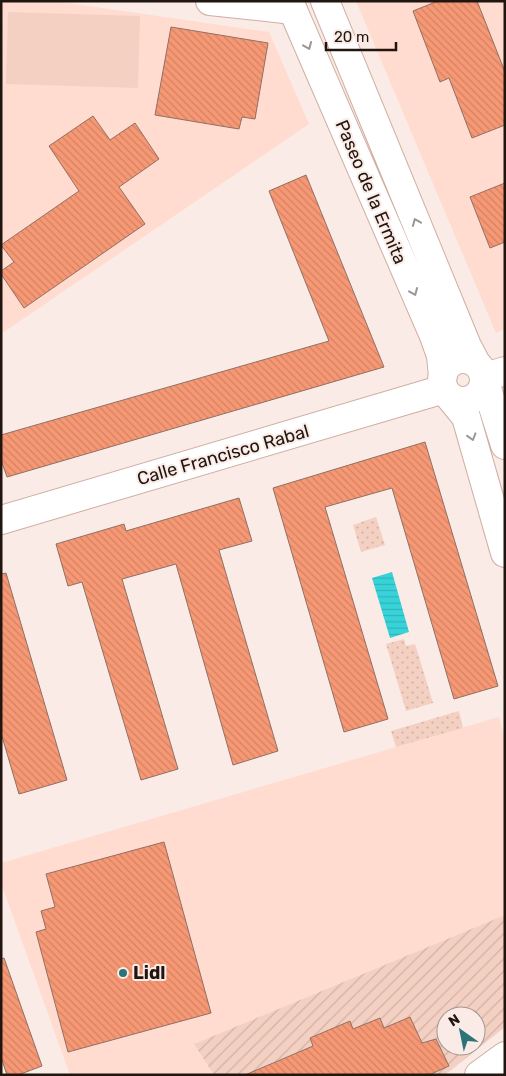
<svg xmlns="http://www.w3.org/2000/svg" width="506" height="1076" font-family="Rubik,sans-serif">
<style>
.built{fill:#ffdccf}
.grass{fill:url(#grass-dots)}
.garden{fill:url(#garden-furrows);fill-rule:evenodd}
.pitch{fill:#f4d0c3}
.water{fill:url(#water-rules)}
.building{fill:url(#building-back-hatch);stroke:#8f7064}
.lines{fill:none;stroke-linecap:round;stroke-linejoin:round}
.minor-casing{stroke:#d0aea2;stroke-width:30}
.secondary-casing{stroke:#d0aea2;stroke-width:30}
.primary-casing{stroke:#d0aea2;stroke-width:30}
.minor{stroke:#fff;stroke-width:28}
.secondary{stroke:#fff;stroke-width:28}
.primary{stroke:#fff;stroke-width:28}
.oneway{stroke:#9b9693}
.poi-dot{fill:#2b7578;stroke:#faebe6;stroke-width:2}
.labels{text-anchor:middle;stroke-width:4;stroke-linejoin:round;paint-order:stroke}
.street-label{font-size:18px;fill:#211510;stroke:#faebe6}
.poi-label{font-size:18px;font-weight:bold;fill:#211510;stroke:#faebe6;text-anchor:start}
</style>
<defs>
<pattern id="grass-dots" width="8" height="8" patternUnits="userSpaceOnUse" patternTransform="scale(1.25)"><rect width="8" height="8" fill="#f4d0c3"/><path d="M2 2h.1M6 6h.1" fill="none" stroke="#d1b2a6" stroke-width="1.8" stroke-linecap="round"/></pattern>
<pattern id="garden-furrows" width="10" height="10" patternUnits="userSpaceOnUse" patternTransform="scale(1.25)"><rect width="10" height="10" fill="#f4d0c3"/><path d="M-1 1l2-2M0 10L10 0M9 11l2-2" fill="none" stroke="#d1b2a6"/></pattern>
<pattern id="water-rules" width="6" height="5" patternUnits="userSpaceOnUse" patternTransform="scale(1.25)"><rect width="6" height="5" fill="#37d3d9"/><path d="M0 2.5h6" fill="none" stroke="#30b4b9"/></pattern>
<pattern id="building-back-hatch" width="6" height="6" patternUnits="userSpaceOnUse" patternTransform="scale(1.25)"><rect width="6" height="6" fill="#f79875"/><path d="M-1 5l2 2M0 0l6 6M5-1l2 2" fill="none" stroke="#d38264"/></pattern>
</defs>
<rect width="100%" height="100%" fill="#faebe6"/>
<!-- built -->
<path class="built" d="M1,1H54L269,32L309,124L1,334Z
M356,1H505V329L496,333Z
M499,717L505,741V915L194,1044L214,1075H70L1,883V863Z"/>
<!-- grass -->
<path class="grass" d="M376,517L385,545L361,552L353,525Z
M404,639L406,646L415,644L433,703L406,711L386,644Z
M459,711L463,728L396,747L391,731Z"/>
<!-- garden -->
<path class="garden" d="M505,915V1027L445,1075H429L449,1066L436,1039L422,1043L410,1017L384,1028L353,1029L349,1021L310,1038L313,1046L272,1063L276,1075H214L194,1044ZM446,1016H476V1046H446Z"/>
<!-- pitch -->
<path class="pitch" d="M8,12L140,16L138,88L6,84Z"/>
<!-- water -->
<path class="water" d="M392,572L409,632L390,638L372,578Z"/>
<!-- building -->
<path class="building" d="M438,1H477L505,72V125L472,138L449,78L440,82L413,11Z
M171,27L268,43L255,119L242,117L239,129L155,115Z
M93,116L110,140L135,123L159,159L119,187L145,224L24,308L1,274V271L14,262L1,245L79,191L49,146Z
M306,175L384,367L7,477L1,460V435L329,341L269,191Z
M505,183V242L490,248L470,197Z
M425,442L498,686L454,699L392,488L325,507L388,719L344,732L273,488Z
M239,498L252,541L219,550L278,751L233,765L176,564L122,579L178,769L141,780L82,582L68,586L56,544L124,524L126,531Z
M6,573L67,780L19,794L1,733V574Z
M164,842L211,1013L68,1052L36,932L46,929L41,911L55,907L46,874Z
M4,958L42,1066L18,1075H7L1,1057V959Z
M410,1017L422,1043L436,1039L449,1066L429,1075H245L313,1046L310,1038L350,1021L353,1029L380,1018L384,1028Z"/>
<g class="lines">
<!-- minor casing -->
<g class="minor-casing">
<path id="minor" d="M210,1L293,10
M485,377L505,371
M1,520L444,389"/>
</g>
<!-- secondary casing -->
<g class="secondary-casing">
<path id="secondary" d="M289,1L434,336L441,356L443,376
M325,1L467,346L476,363
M442 380a21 21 0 1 1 42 0a21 21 0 1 1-42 0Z
M485,382L505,445
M448,395L466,417L505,553"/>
</g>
<!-- primary casing -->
<g class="primary-casing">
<path id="primary" d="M479,1075L505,1056"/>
</g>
<!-- minor -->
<use href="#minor" class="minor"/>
<!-- secondary -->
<use href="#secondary" class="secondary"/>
<!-- primary -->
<use href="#primary" class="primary"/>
</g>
<!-- one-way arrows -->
<defs><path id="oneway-chevron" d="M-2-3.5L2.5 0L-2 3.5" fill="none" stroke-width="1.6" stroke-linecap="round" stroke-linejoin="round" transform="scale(1.25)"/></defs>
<g class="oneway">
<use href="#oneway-chevron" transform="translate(308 46) rotate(67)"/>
<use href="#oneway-chevron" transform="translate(416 222) rotate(-112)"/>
<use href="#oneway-chevron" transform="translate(414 292) rotate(67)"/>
<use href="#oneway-chevron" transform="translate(472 437) rotate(73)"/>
</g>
<!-- markers -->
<circle class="poi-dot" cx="123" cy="973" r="5"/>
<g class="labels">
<!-- street labels -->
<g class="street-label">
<text transform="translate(371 192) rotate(67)" y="6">Paseo de la Ermita</text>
<text transform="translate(223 455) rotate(-16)" y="6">Calle Francisco Rabal</text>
</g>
<!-- poi labels -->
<g class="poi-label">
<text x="133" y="979">Lidl</text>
</g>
</g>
<!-- border -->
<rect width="506" height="1076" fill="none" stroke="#211510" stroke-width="5"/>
<!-- north arrow -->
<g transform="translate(461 1031) rotate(327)"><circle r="24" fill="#faebe6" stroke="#a39590"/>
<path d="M0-4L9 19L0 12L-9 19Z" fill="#2b7578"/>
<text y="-8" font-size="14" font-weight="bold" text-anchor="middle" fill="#211510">N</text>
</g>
<!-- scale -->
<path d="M326 42v8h70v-8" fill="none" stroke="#211510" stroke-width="2.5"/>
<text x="334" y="42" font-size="15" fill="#211510" stroke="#faebe6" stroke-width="4" paint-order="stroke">20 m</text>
</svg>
